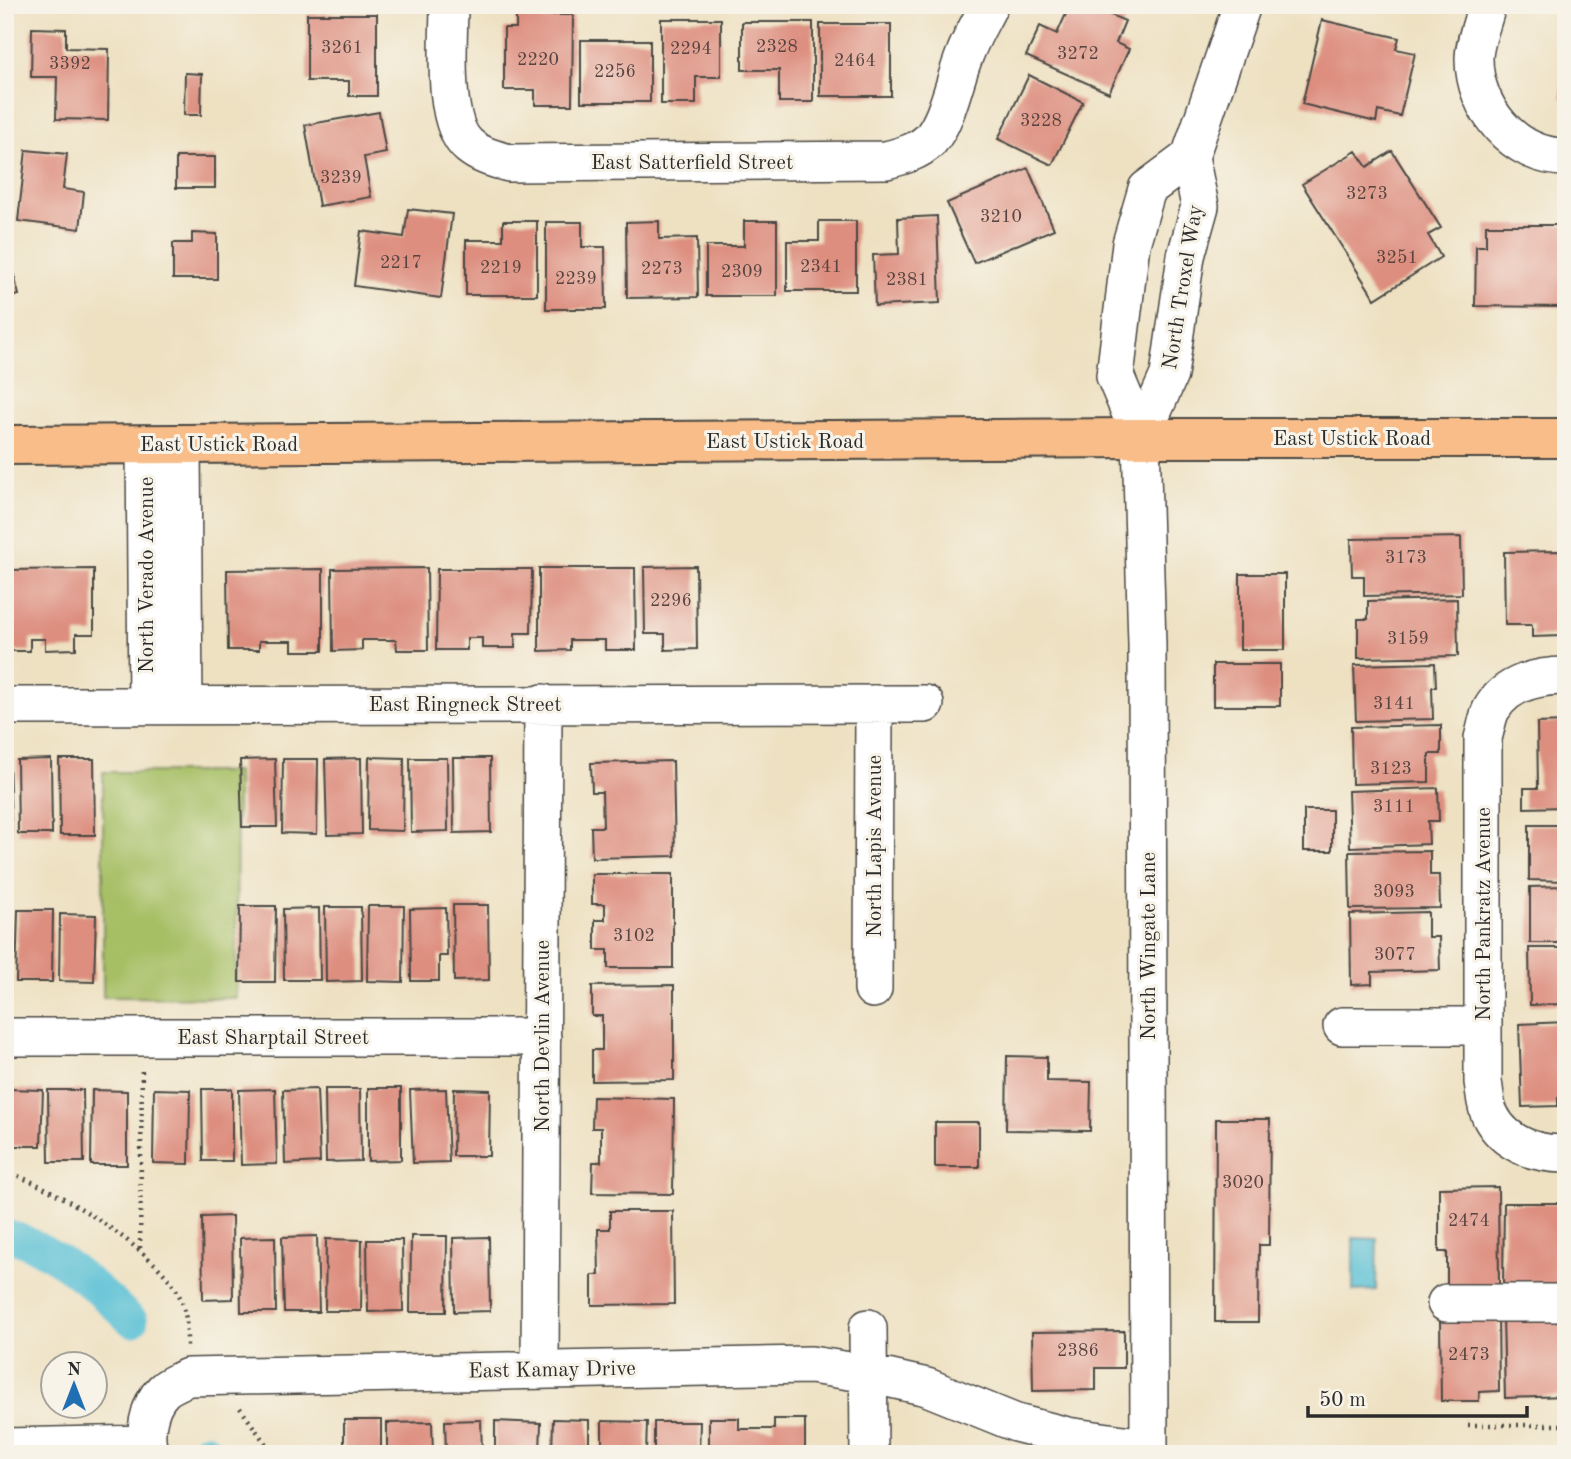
<svg xmlns="http://www.w3.org/2000/svg" width="1571" height="1459" font-family="'Old Standard TT',serif">
<style>
.green{fill:#a6bf65;stroke:#687548;stroke-width:2}
.water{fill:#58c0d5;stroke:#427680;stroke-width:2}
.lines{fill:none;stroke-linecap:round;stroke-linejoin:round}
.canal{stroke:#58c0d5;stroke-width:32}
.building{fill:#dd8e7f}
.minor-casing{stroke:#484642;stroke-width:40}
.major-casing{stroke:#484642;stroke-width:42}
.path{stroke:#484642;stroke-width:4.5;stroke-dasharray:2 5;stroke-linecap:butt}
.minor{stroke:#fff;stroke-width:37}
.major{stroke:#f8bd89;stroke-width:38}
.labels{text-anchor:middle;stroke-width:6;stroke-linejoin:round;paint-order:stroke}
.number-label{font-size:18px;fill:#584440}
.street-label{font-size:21px;fill:#2b2b2b;stroke:#f7f3e8}
</style>
<rect width="100%" height="100%" fill="#f7f3e8"/>
<filter id="ink" filterUnits="userSpaceOnUse"><feTurbulence type="fractalNoise" baseFrequency=".0143" numOctaves="2"/><feDisplacementMap in="SourceGraphic" scale="14" xChannelSelector="R" yChannelSelector="G"/><feConvolveMatrix kernelMatrix="1 2 1 2 8 2 1 2 1" color-interpolation-filters="sRGB"/></filter>
<filter id="wash" filterUnits="userSpaceOnUse"><feTurbulence type="fractalNoise" baseFrequency=".00686" numOctaves="4" result="noise"/><feDisplacementMap in="SourceGraphic" scale="28" xChannelSelector="R" yChannelSelector="G"/><feGaussianBlur stdDeviation="1.57" result="paint"/><feColorMatrix in="noise" values="0 0 0 0 0 0 0 0 0 0 0 0 0 0 0 0 0 1.4 0 .05"/><feComposite in="paint" operator="in"/></filter>
<g filter="url(#wash)">
<rect width="100%" height="100%" fill="#eee1c2"/>
<!-- green -->
<path class="green" d="M103,772H237L236,998L103,997Z"/>
<!-- water -->
<path class="water" d="M1353,1238L1377,1239L1376,1290L1353,1291Z"/>
<g class="lines">
<!-- canal -->
<path class="canal" d="M5,1235C56,1248 95,1287 132,1321
M206,1449L209,1454"/>
</g>
<g id="blocks">
<!-- building -->
<path class="building" d="M1070,5H1088L1125,21L1116,43L1129,49L1109,93L1026,56L1040,26L1057,34Z
M1562,10H1566V98H1561Z
M307,14H377V96H349V81H307Z
M516,14L573,15L572,105H535V90H504V28H516Z
M661,19H721V77H696V104H661Z
M1322,20L1399,38L1396,49L1415,53L1400,116L1378,111L1376,122L1302,104Z
M742,22H813V102H779V70H742Z
M820,24H891V96H820Z
M32,28L66,29V48L109,49L108,120L56,119L57,77H31Z
M581,40H650V102H581Z
M185,73L202,74L201,115H184Z
M1029,75L1083,102L1052,165L998,139Z
M379,112L386,153L364,157L371,197L319,206L305,125Z
M26,150L67,154L63,189L84,192L80,229L18,221Z
M1356,151L1367,167L1392,151L1441,228L1428,235L1441,257L1375,299L1302,184Z
M176,157H215V188H176Z
M1028,168L1054,229L974,263L947,203Z
M408,209L452,214L441,298L354,286L361,231L404,237Z
M937,216L940,303L875,306L873,255L899,254L898,218Z
M503,221H537V295H466V240H503Z
M659,221V239L697,238L698,297L627,298L626,222Z
M744,221H777V296H706V246H744Z
M819,221H856V291H787V241H819Z
M546,222H582V247H605L606,309H546Z
M1486,225H1566L1565,307L1475,306L1476,246H1486Z
M192,233L217,234V279H173V243H192Z
M6,243L19,295L5,298V244Z
M1461,537L1462,594L1364,596V576H1352L1351,539Z
M1561,551L1562,636L1532,637V625H1505L1504,552Z
M696,566L697,649L665,650V634H645L644,567Z
M427,568L428,650H397L396,640H362V650L333,651L332,569Z
M539,568H635L636,650H605V640H570V650L539,651Z
M94,569V634H76V649L45,650V639H30V651H5V570Z
M323,569V651H292V641H259V650H228L227,570Z
M437,569H532L531,633H515V648H482V638H467V650H436Z
M1240,574H1285V650H1240Z
M1457,599L1458,656L1358,658V619H1368V601Z
M1435,663L1436,687H1432L1433,719L1356,721L1354,665Z
M1213,664H1280V706H1213Z
M1565,722L1566,807L1524,808V788H1538L1537,723Z
M1441,725V754H1429V782L1352,784L1351,727Z
M369,757L404,758L403,831L368,830Z
M361,758L362,834L327,835L325,759Z
M410,758H447L448,831L411,832Z
M453,758H490L491,832L454,833Z
M5,759H9L11,835H5Z
M51,759L52,834H18L17,760Z
M59,759H94L95,835H60Z
M275,759L277,827H242L240,760Z
M283,759H318L317,834L282,833Z
M673,761L675,856L592,858L591,827H603L602,792H592L591,763Z
M1438,788L1439,821H1428L1429,844L1350,847L1348,791Z
M1304,810H1332V851H1304Z
M1529,825H1566V881L1529,880Z
M1430,851V875H1439L1440,908L1350,909L1349,852Z
M592,874H673V968H608V950H595V920H605V904H592Z
M1566,886V943H1530V887Z
M453,905H488L489,980L454,981Z
M240,906H276L275,982H239Z
M368,906H404L403,982L367,981Z
M5,907H9L10,982H5Z
M325,907H361L362,981L326,982Z
M319,908L320,980H284L283,909Z
M446,908L447,956H439V981H411L410,909Z
M18,910H53L52,982H16Z
M1428,912V937H1439L1440,970L1372,972V984L1351,985L1350,914Z
M60,914L96,915L94,982L59,981Z
M1529,948H1566V1004L1530,1005Z
M674,985V1080L592,1081V1050H602V1016H592V986Z
M1566,1022V1097L1558,1098V1106L1522,1107L1519,1024Z
M1007,1056L1047,1057V1081L1091,1082L1090,1131L1006,1130Z
M368,1088H401V1160L368,1161Z
M5,1089L43,1090L41,1146H5Z
M154,1089L190,1090L189,1164L153,1163Z
M202,1089H232V1161H203Z
M275,1089L277,1164L241,1165L239,1090Z
M317,1089L320,1162L285,1164L283,1090Z
M325,1089H360L361,1161L326,1162Z
M446,1089L449,1162L413,1163L410,1090Z
M454,1089L490,1090L489,1156H453Z
M48,1090H83L84,1162H49Z
M92,1090L127,1091V1165H91Z
M593,1097L674,1099L673,1194L592,1193L593,1162H601V1128H592Z
M1216,1119H1270L1269,1245H1259L1258,1322H1215Z
M935,1122H979V1167H935Z
M1498,1187L1499,1286L1447,1287V1252H1439V1188Z
M1504,1203H1563L1562,1287H1503Z
M610,1211H673L674,1304L592,1305V1275H599L598,1229H610Z
M232,1216L233,1299L203,1300L202,1217Z
M317,1236L319,1312H284L282,1237Z
M411,1236H447L446,1312H410Z
M275,1237L276,1312H241L240,1238Z
M489,1237L490,1311L454,1312L453,1238Z
M326,1239L362,1240L361,1311H325Z
M367,1240H402L403,1311L368,1312Z
M1564,1314L1565,1396L1505,1398L1503,1316Z
M1498,1316L1499,1391L1479,1392V1401H1441L1440,1317Z
M1124,1331V1368H1096V1390L1033,1391L1032,1332Z
M709,1418H739V1429H774V1419H805V1454H709Z
M553,1419L589,1420V1454H552Z
M344,1420H381V1454H344Z
M481,1420L482,1454H446L445,1421Z
M495,1421L541,1423L540,1454H495Z
M602,1421L647,1422L646,1454H602Z
M432,1422L433,1454H387V1423Z
M654,1422H700L699,1454H654Z
M1457,1451H1499V1454H1457Z"/>
</g>
</g>
<g filter="url(#ink)">
<use href="#blocks" fill-opacity="0" stroke="#484642" stroke-width="2"/>
<g class="lines">
<!-- minor casing -->
<g class="minor-casing">
<path id="minor" d="M449,5C449,41 441,123 469,146C481,156 495,159 509,163L886,160C902,156 918,152 930,140C948,120 954,80 965,54C971,38 981,21 989,5
M1487,5C1483,22 1474,42 1474,59C1474,108 1514,157 1566,157
M1190,157L1242,5
M1141,438L1169,375L1186,256L1200,206L1190,157L1147,189L1131,244L1115,376L1141,438L1147,644L1149,1454
M145,444L147,705
M182,445L184,705
M1566,676C1538,676 1506,683 1491,710C1487,718 1486,729 1483,738V1082C1485,1092 1485,1106 1490,1115C1504,1144 1535,1154 1566,1154
M5,706L925,704
M873,989L874,704
M1342,1026H1483
M5,1037H542
M1446,1303H1566
M868,1328L869,1454
M540,1369L543,703
M5,1447L147,1444
M150,1454C143,1435 148,1406 163,1391C169,1385 180,1381 188,1377L811,1365L869,1374L927,1387L1016,1423L1067,1436L1131,1445"/>
</g>
<!-- major casing -->
<g class="major-casing">
<path id="major" d="M5,445L1141,438H1566"/>
</g>
<!-- path -->
<path class="path" d="M5,1172C50,1183 157,1252 178,1293C187,1310 187,1328 187,1346
M140,1248L142,1068
M240,1408L273,1454
M1468,1425H1566"/>
<!-- minor -->
<use href="#minor" class="minor"/>
<!-- major -->
<use href="#major" class="major"/>
</g>
</g>
<g class="labels">
<!-- number labels -->
<g class="number-label">
<text x="777" y="52">2328</text>
<text x="342" y="53">3261</text>
<text x="691" y="54">2294</text>
<text x="1078" y="59">3272</text>
<text x="538" y="65">2220</text>
<text x="855" y="66">2464</text>
<text x="70" y="69">3392</text>
<text x="615" y="77">2256</text>
<text x="1041" y="126">3228</text>
<text x="341" y="183">3239</text>
<text x="1367" y="199">3273</text>
<text x="1001" y="222">3210</text>
<text x="1397" y="263">3251</text>
<text x="401" y="268">2217</text>
<text x="821" y="272">2341</text>
<text x="501" y="273">2219</text>
<text x="662" y="274">2273</text>
<text x="742" y="277">2309</text>
<text x="576" y="284">2239</text>
<text x="907" y="285">2381</text>
<text x="1406" y="563">3173</text>
<text x="671" y="606">2296</text>
<text x="1408" y="644">3159</text>
<text x="1394" y="709">3141</text>
<text x="1391" y="774">3123</text>
<text x="1394" y="812">3111</text>
<text x="1394" y="897">3093</text>
<text x="634" y="941">3102</text>
<text x="1395" y="960">3077</text>
<text x="1243" y="1188">3020</text>
<text x="1469" y="1226">2474</text>
<text x="1078" y="1356">2386</text>
<text x="1469" y="1360">2473</text>
</g>
<!-- street labels -->
<g class="street-label">
<text x="692" y="169">East Satterfield Street</text>
<text transform="translate(1182 287) rotate(-81)" y="7">North Troxel Way</text>
<text x="1352" y="445">East Ustick Road</text>
<text x="785" y="448">East Ustick Road</text>
<text x="219" y="451">East Ustick Road</text>
<text transform="translate(146 575) rotate(-90)" y="7">North Verado Avenue</text>
<text x="465" y="711">East Ringneck Street</text>
<text transform="translate(874 846) rotate(-90)" y="7">North Lapis Avenue</text>
<text transform="translate(1483 914) rotate(-90)" y="7">North Pankratz Avenue</text>
<text transform="translate(1148 946) rotate(-90)" y="7">North Wingate Lane</text>
<text transform="translate(542 1036) rotate(-90)" y="7">North Devlin Avenue</text>
<text x="273" y="1044">East Sharptail Street</text>
<text transform="translate(552 1369) rotate(-1)" y="7">East Kamay Drive</text>
</g>
</g>
<!-- margin -->
<rect width="1571" height="1459" fill="none" stroke="#f7f3e8" stroke-width="28"/>
<!-- north arrow -->
<g transform="translate(74 1385)"><circle r="33" fill="#f7f3e8" stroke="#a5a39c" stroke-width="2"/>
<path d="M0-5L12 26L0 18L-12 26Z" fill="#1f6fb2"/>
<text y="-10" font-size="19" font-weight="bold" text-anchor="middle" fill="#2b2b2b">N</text>
</g>
<!-- scale -->
<path d="M1308 1406v10h219v-10" fill="none" stroke="#2b2b2b" stroke-width="3.5"/>
<text x="1319" y="1406" font-size="21" fill="#2b2b2b" stroke="#f7f3e8" stroke-width="5" paint-order="stroke">50 m</text>
</svg>
